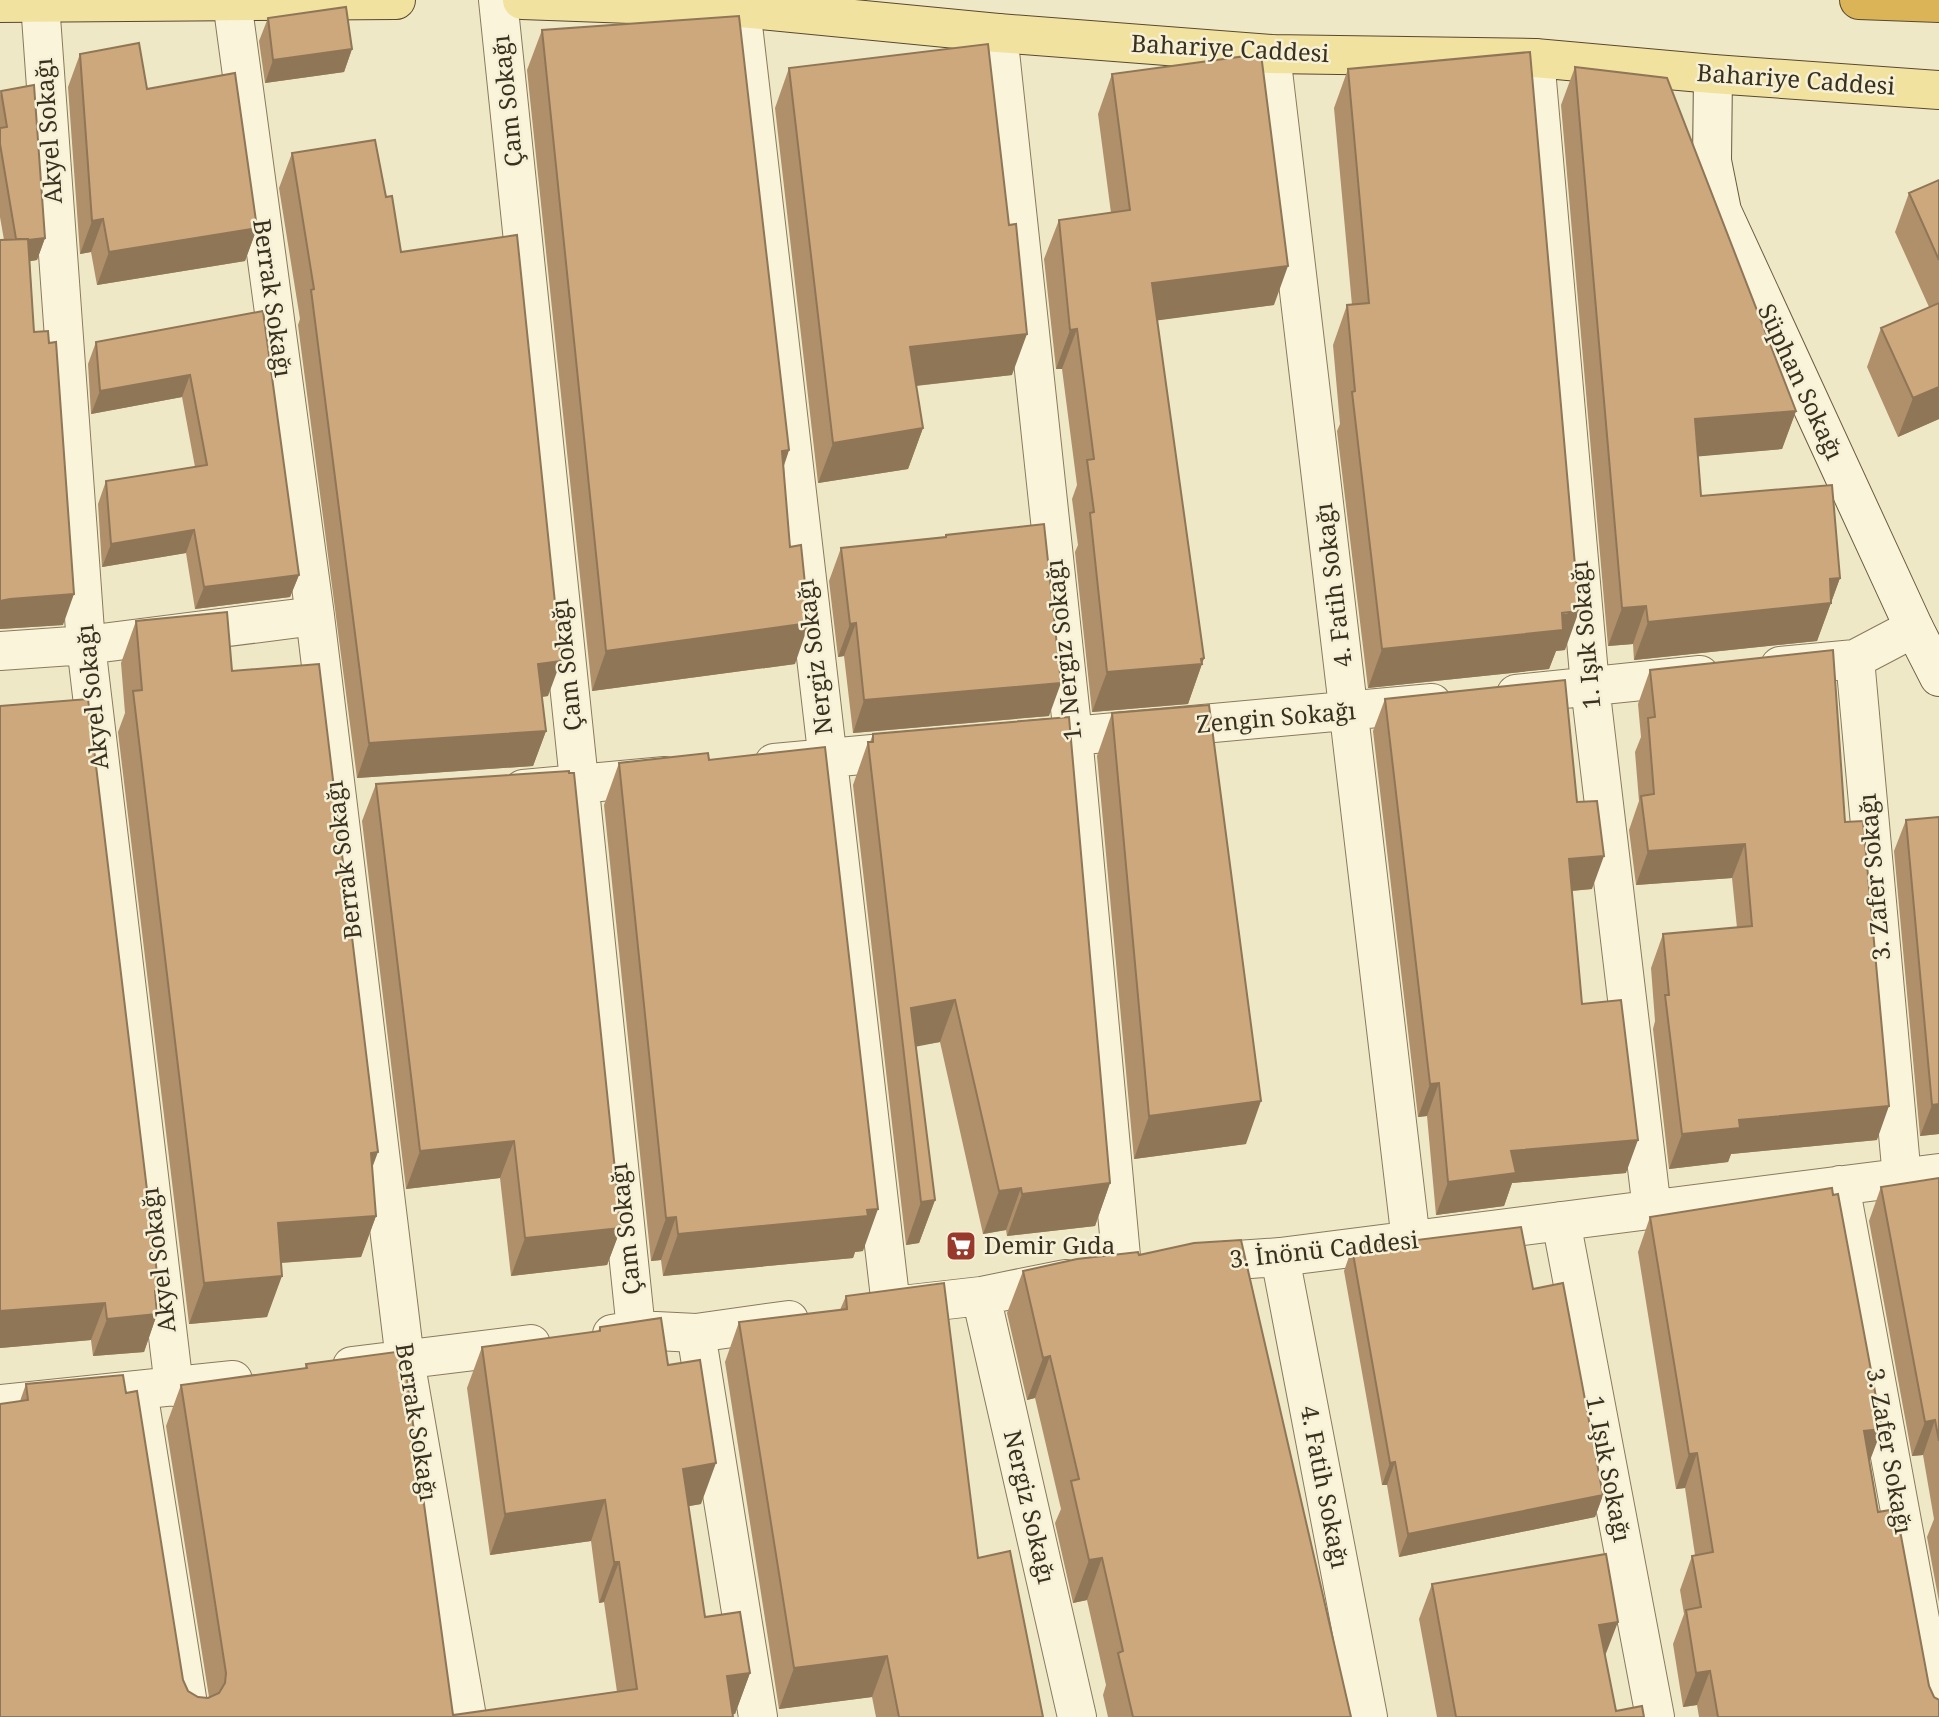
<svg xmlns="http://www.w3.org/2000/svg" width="1939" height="1717" font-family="'Noto Serif',serif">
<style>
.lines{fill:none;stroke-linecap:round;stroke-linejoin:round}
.minor-casing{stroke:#8a7a5c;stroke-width:40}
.secondary-casing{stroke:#6c5b3f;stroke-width:40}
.primary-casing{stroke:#584830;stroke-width:40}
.motorway-casing{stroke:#584830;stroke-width:40}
.minor{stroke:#f9f4da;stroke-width:38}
.secondary{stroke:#f9f4da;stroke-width:38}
.primary{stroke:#f1e29f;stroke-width:38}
.motorway{stroke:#dcb458;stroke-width:38}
.wall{fill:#af906b}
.shaded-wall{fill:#8f7657}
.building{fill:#cca87c;stroke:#8f7657;stroke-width:2}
.labels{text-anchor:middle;stroke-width:5;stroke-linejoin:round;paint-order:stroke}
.street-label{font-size:24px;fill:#3a301f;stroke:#f6f1d6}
.poi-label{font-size:24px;fill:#3a301f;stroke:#f6f1d6;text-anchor:start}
</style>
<rect width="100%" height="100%" fill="#eee8c6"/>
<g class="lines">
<!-- minor casing -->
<g class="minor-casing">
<path id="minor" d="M498,0L636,1330
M232,1L315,616L405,1360L467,1717
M40,3L86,645L174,1387
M741,8L891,1306
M998,33L1073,736L1122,1267
M1271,54L1411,1241
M1535,58L1590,686L1652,1210
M0,651L86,645L315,616
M1855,659L1902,1178
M1780,666L1855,659L1914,628
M1516,694L1700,675
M1018,741L1432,703
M774,763L916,750
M523,789L665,776
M1840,1185L1938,1717
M1561,1221L1655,1717
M1280,1257L1368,1717
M1194,1263L1280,1257L1939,1173
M981,1296L1077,1717
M893,1306L981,1296L1065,1279
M696,1333L758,1717
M612,1334L636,1330L696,1333L789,1320
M352,1366L531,1344
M138,1391L190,1717
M0,1404L233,1380"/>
</g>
<!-- secondary casing -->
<g class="secondary-casing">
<path id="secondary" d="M1713,74L1712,161L1722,211L1914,628L1939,677"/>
</g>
<!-- primary casing -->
<g class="primary-casing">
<path id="primary" d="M522,0L741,8L998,33L1271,54L1535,58L1713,74L1939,90
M0,3L396,0"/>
</g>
<!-- motorway casing -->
<g class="motorway-casing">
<path id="motorway" d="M1859,0L1939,3"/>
</g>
<!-- minor -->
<use href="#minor" class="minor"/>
<!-- secondary -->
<use href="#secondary" class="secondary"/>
<!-- primary -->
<use href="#primary" class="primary"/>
<!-- motorway -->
<use href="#motorway" class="motorway"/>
</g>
<!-- wall -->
<path class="wall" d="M268,18L352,49L344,72L265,83L259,41Z
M542,30L789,450L784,466L795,664L592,691L527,70Z
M80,54L147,89L257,228L245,261L97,285L91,252L80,254L68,87Z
M1575,67L1796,411L1782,449L1698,456L1701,496L1840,578L1817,641L1634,660L1633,644L1608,646L1561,105Z
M789,68L1012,375L916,386L923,428L908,469L818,483L775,108Z
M1348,69L1565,650L1556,651L1549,669L1368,688L1337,431L1340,424L1333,345L1347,305H1352L1334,108Z
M1112,74L1274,305L1157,320L1204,658L1188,704L1092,712L1075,552L1078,545L1072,499L1077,485L1062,369H1056L1044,259L1059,220L1111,213L1098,114Z
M1,91L45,238L37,260L30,261L34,332L63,625L0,629V240H4L0,217V95Z
M292,153L386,197L401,252L548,696L542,697L546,731L533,766L357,778L298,325L300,319L279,188Z
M1939,180V419L1898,437L1867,367L1881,328L1929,307L1895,232L1909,193Z
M263,311L299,575L290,597L195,609L186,553L102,567L98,504L106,481L195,467L182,397L91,414L88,364L96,342Z
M946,535L1049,716L853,733L844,656L838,657L829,581L841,548L945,537Z
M136,621L232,671L372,1167L376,1216L361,1257L281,1263L267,1317L189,1324L118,732L125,713L121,663Z
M1650,670L1845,822L1877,1140L1731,1154L1728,1162L1669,1169L1653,1029L1655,1021L1651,968L1663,934L1737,928L1732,878L1636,885L1629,830L1639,801L1635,752L1641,737L1638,704Z
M1385,699L1577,802L1592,889L1572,891L1582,1004L1626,1173L1512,1183L1504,1206L1436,1215L1427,1116L1418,1117L1373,731Z
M0,706L159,1290L156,1298L157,1314L144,1352L93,1356L91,1340L0,1348Z
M1112,713L1246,1144L1134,1159L1097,756Z
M873,734L1110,1183L1095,1226L1007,1236L1006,1230L983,1234L940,1042L915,1046L935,1200L919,1243L906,1245L853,785L868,742H870Z
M709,760L863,1251L855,1252L853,1258L663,1276L661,1260L651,1261L604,805L619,763Z
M376,784L621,1228L607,1265L511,1276L500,1178L406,1189L362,821Z
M1906,820L1939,1134L1920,1136L1894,851Z
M1939,1178V1602L1927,1537L1934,1519L1923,1455L1912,1456L1869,1221L1881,1187Z
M1650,1217L1869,1462L1878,1512L1939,1717H1699L1697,1705L1683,1707L1673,1644L1684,1614L1680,1590L1692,1556L1695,1555L1685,1488L1676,1489L1638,1252Z
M1352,1248L1533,1289L1603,1495L1595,1517L1399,1557L1387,1485H1382L1344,1271Z
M1139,1255L1351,1717H1108L1103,1695L1106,1685L1087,1600L1073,1603L1055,1523L1061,1509L1035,1398L1027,1400L1007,1313L1023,1271Z
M846,1296L978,1558L1043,1717H876L872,1697L779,1709L725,1362L739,1322L840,1310Z
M600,1327L668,1365L701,1504L688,1506L705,1617L750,1673L735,1714H733L0,1717L20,1401L26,1384L126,1393L183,1680L188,1691L198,1697L208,1698L209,1697L166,1426L181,1385L305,1368L306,1364L453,1715L617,1692L604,1602L599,1603L591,1541L490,1555L467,1388L482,1347L598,1331Z
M1432,1584L1605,1656L1616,1711L1644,1717H1437L1419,1619Z"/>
<!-- shaded-wall -->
<path class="shaded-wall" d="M352,49L344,72L265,83L273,60Z
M103,219L91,252L80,254L92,221Z
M257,228L245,261L97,285L109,252Z
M45,238L37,260L8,265L16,242Z
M1288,266L1274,305L1138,323L1152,283Z
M1077,329L1062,369H1056L1070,330Z
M1027,334L1012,375L895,388L910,347Z
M190,375L182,397L91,414L100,391Z
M1939,387V419L1898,437L1913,398Z
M1796,411L1782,449L1681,458L1695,419Z
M923,428L908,469L818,483L833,443Z
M789,450L775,490L782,451Z
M194,530L186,553L102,567L111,544Z
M299,575L290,597L195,609L204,587Z
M1840,578L1817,641L1634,660L1648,622L1830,579Z
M74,594L63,625L0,629V601L10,599Z
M1646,606L1633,644L1608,646L1622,608Z
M1579,611L1565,650L1556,651L1549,669L1368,688L1382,649Z
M809,623L795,664L592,691L606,651Z
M856,623L844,656L838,657L850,624Z
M1204,658L1188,704L1092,712L1107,672Z
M561,661L548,696L525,699L538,664Z
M1061,683L1049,716L853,733L864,700Z
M546,731L533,766L357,778L369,743Z
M1745,844L1732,878L1636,885L1648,851Z
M1604,856L1592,889L1557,892L1569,859Z
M955,1000L940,1042L904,1049L911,1008Z
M1439,1083L1427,1116L1418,1117L1430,1084Z
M1261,1101L1246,1144L1134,1159L1149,1116Z
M1939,1104V1134L1920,1136L1932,1105Z
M1889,1106L1877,1140L1731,1154L1728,1162L1669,1169L1682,1134L1739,1120Z
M1638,1140L1626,1173L1512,1183L1504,1206L1436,1215L1448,1182L1511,1151Z
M514,1141L500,1178L406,1189L420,1151Z
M378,1152L363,1193L371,1153Z
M1110,1183L1095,1226L1007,1236L1022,1194Z
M1021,1188L1006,1230L983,1234L999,1191Z
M935,1200L919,1243L906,1245L921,1202Z
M878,1209L863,1251L855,1252L853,1258L663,1276L678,1234Z
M376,1216L361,1257L263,1264L278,1223Z
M676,1217L661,1260L651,1261L666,1218Z
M621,1228L607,1265L511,1276L525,1238Z
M282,1276L267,1317L189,1324L204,1283Z
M159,1290L150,1315L157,1314L144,1352L93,1356L107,1319L155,1291Z
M105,1303L91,1340L0,1348V1311Z
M1050,1356L1035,1398L1027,1400L1043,1358Z
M1935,1420L1923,1455L1912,1456L1925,1422Z
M1882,1429L1869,1463L1864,1431Z
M1697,1453L1685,1488L1676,1489L1689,1454Z
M1395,1462L1387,1485H1382L1390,1463Z
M716,1463L701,1504L668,1510L683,1469Z
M1603,1495L1595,1517L1399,1557L1408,1534Z
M605,1500L591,1541L490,1555L505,1514Z
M1102,1558L1087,1600L1073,1603L1089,1560Z
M614,1562H619L604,1602L599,1603Z
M1618,1622L1605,1656L1599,1625Z
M887,1656L872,1697L779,1709L794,1668Z
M1710,1671L1697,1705L1683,1707L1696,1673Z
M750,1673L735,1714L712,1717L727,1676Z"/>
<!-- building -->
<path class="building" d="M346,7L352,49L273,60L268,18Z
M739,16L789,450L782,451L790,547L801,545L809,623L606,651L542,30Z
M139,43L147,89L235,73L257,228L109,252L103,219L92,221L80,54Z
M988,44L1009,225L1016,224L1027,334L910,347L923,428L833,443L789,68Z
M1530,52L1579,611L1562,613L1563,630L1382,649L1352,392L1355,391L1347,305L1369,303L1348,69Z
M1261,54L1288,266L1152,283L1204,658L1201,659L1202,664L1107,672L1090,513L1094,512L1087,460L1094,459L1077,329L1070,330L1059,220L1130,210L1112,74Z
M1575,67L1667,78L1796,411L1695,419L1701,496L1832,485L1840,578L1830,579L1831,603L1648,622L1646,606L1622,608Z
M34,85L45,238L28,240V239H16L0,144V128L7,127L1,91Z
M375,140L386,197L392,196L401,252L517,235L561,661L538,664L546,731L369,743L311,290L314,289L292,153Z
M1939,180V260L1909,193Z
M28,239L34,332L48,331L49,343L56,342L74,594L10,599L0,601V240Z
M1939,303V387L1913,398L1881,328Z
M263,311L299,575L204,587L194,530L111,544L106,481L207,465L190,375L100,391L96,342Z
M1044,524L1061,683L864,700L856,623L850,624L841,548L946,537V535Z
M227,612L232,671L319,664L378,1152L371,1153L376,1216L278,1223L282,1276L204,1283L133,691L142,690L136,621Z
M1833,650L1845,822L1863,821L1889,1106L1739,1120L1740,1128L1682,1134L1665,995H1669L1663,934L1752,926L1745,844L1648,851L1641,796L1654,794L1648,718L1655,717L1650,670Z
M1565,680L1577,802L1597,801L1604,856L1569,859L1582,1004L1621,1000L1638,1140L1511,1151L1516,1173L1448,1182L1439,1083L1430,1084L1385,699Z
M88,699L159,1290L155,1291L157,1314L107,1319L105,1303L0,1311V706Z
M1209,705L1261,1101L1149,1116L1112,713Z
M1069,717L1110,1183L1022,1194L1021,1188L999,1191L955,1000L911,1008L935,1200L921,1202L868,742H873V734Z
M825,747L878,1209L867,1210L868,1216L678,1234L676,1217L666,1218L619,763L708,753L709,760Z
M569,771V773H574L621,1228L525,1238L514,1141L420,1151L376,784Z
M1939,817V1104L1932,1105L1906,820Z
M1939,1178V1441L1935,1420L1925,1422L1881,1187Z
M1832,1188L1833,1195L1838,1194L1882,1429L1864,1431L1878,1512L1896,1509L1929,1686L1934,1697L1939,1700V1717H1718L1710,1671L1696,1673L1686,1610L1701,1607L1692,1556L1713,1552L1697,1453L1689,1454L1650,1217Z
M1521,1227L1533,1289L1563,1283L1603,1495L1408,1534L1395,1462L1390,1463L1352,1248Z
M1241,1240L1351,1717H1133L1118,1653L1123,1651L1102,1558L1089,1560L1071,1481L1079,1479L1050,1356L1043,1358L1023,1271L1077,1259L1138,1252L1139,1255L1194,1243Z
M944,1283L978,1558L1010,1551L1043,1717H899L887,1656L794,1668L739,1322L847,1309L846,1296Z
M661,1318L668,1365L700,1360L716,1463L683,1469L705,1617L740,1612L750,1673L727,1676L733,1717H0V1404L28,1400L26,1384L123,1375L126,1393L137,1391L183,1680L188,1691L198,1697L208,1698L219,1693L225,1683L226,1673L181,1385L307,1368L306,1364L403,1351L453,1715L637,1689L619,1562H614L605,1500L505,1514L482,1347L600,1331V1327Z
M1606,1554L1618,1622L1599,1625L1616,1711L1642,1706L1644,1717H1456L1432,1584Z"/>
<!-- icons -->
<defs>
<g id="supermarket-square" transform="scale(1.575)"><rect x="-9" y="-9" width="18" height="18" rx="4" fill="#99392c" stroke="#f6f1d6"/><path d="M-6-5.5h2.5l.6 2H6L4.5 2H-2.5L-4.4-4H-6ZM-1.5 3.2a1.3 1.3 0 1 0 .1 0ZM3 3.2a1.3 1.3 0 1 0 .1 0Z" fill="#fff"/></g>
</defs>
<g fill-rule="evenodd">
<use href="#supermarket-square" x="961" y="1246"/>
</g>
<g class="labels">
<!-- street labels -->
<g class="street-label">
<text transform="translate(1230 49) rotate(3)" y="8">Bahariye Caddesi</text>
<text transform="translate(1796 80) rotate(4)" y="8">Bahariye Caddesi</text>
<text transform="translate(508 101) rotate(-96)" y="8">Çam Sokağı</text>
<text transform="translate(49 131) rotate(-94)" y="8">Akyel Sokağı</text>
<text transform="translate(272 298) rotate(82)" y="8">Berrak Sokağı</text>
<text transform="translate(1800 382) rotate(65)" y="8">Süphan Sokağı</text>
<text transform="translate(1334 585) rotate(-97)" y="8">4. Fatih Sokağı</text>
<text transform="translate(1586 635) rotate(-95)" y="8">1. Işık Sokağı</text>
<text transform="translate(1064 650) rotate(-96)" y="8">1. Nergiz Sokağı</text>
<text transform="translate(815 657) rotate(-97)" y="8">Nergiz Sokağı</text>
<text transform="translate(567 665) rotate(-96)" y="8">Çam Sokağı</text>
<text transform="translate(93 697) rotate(-96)" y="8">Akyel Sokağı</text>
<text transform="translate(1276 718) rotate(-5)" y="8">Zengin Sokağı</text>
<text transform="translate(344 860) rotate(-97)" y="8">Berrak Sokağı</text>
<text transform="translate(1875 877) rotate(-95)" y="8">3. Zafer Sokağı</text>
<text transform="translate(626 1229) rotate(-96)" y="8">Çam Sokağı</text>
<text transform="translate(1324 1250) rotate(-6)" y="8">3. İnönü Caddesi</text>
<text transform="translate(159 1260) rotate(-97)" y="8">Akyel Sokağı</text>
<text transform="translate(416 1422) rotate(81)" y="8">Berrak Sokağı</text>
<text transform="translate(1889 1451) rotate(80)" y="8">3. Zafer Sokağı</text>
<text transform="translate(1608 1469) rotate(79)" y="8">1. Işık Sokağı</text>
<text transform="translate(1324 1487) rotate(79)" y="8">4. Fatih Sokağı</text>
<text transform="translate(1029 1507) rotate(77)" y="8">Nergiz Sokağı</text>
</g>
<!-- poi labels -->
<g class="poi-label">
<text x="984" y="1254">Demir Gıda</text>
</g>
</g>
</svg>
